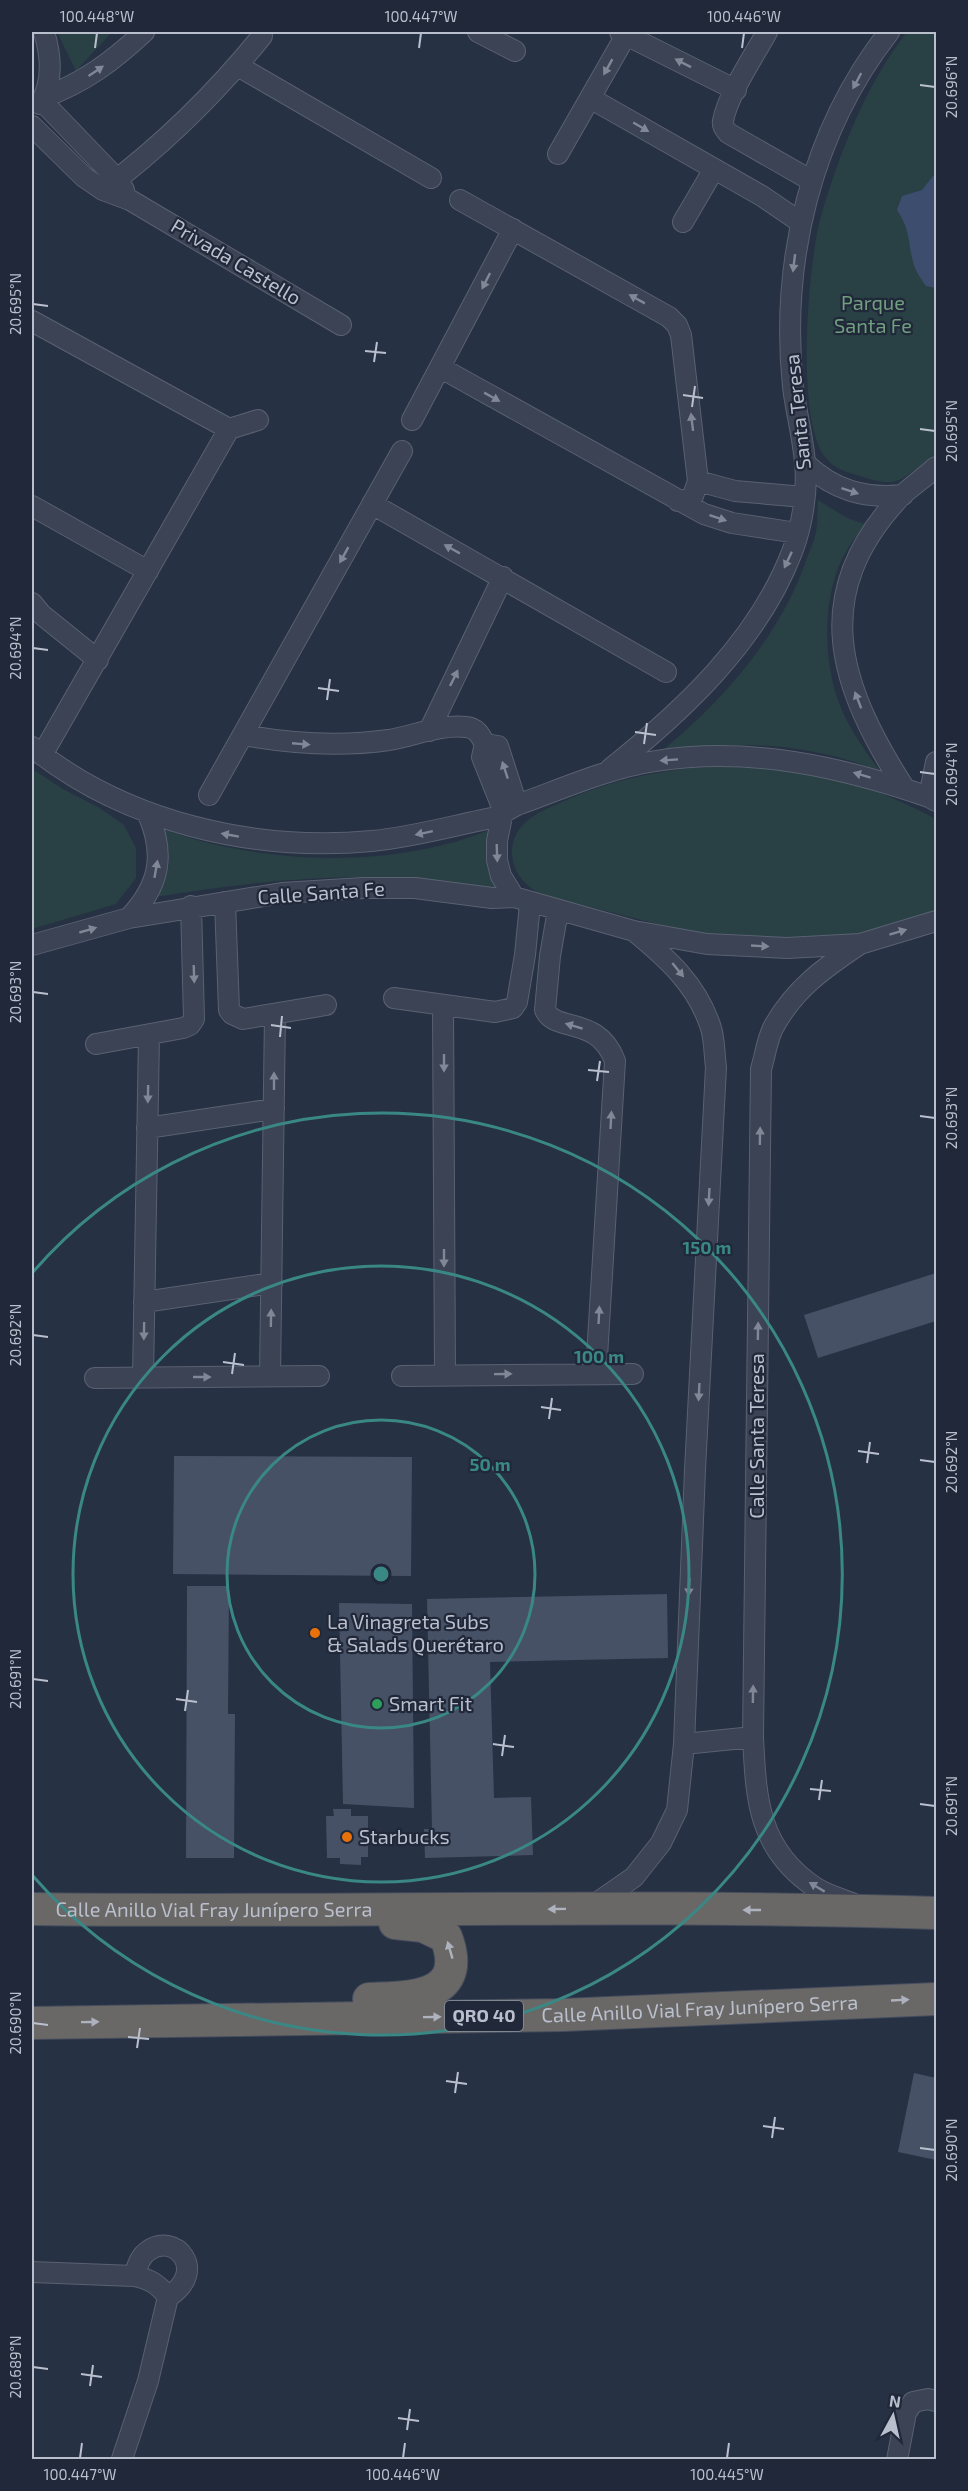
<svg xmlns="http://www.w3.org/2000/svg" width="968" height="2491" font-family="'Exo 2',sans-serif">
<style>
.green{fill:#294045}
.water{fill:#3d4d6d}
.building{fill:#465166}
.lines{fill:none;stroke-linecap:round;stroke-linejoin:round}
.minor-casing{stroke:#5a6171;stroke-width:22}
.trunk-casing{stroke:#464e5e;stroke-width:34}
.minor{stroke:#3b4354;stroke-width:20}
.trunk{stroke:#6a6866;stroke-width:32}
.oneway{fill:#808797}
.oneway2{fill:#adb2be}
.ticks{fill:none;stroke:#b9bfcd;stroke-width:2}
.ring{fill:none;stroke:#3a8886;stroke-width:3}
.food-dot{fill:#e8710a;stroke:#202839;stroke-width:2}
.leisure-dot{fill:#2e9e5b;stroke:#202839;stroke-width:2}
.labels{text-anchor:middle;stroke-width:4.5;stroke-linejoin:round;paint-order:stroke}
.shield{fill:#202839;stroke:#8b92a1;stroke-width:1.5}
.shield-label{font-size:18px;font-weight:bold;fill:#b9bfcd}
.street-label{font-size:20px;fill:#b9bfcd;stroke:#202839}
.park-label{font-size:20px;fill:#709e7e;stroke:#202839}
.poi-label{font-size:20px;fill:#b9bfcd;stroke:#202839;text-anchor:start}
.centre{fill:#3a8886;stroke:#202839;stroke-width:3}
.ring-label{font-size:18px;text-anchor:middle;font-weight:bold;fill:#3a8886;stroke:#202839;stroke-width:4.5;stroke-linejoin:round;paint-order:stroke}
.neatline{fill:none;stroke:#b9bfcd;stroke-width:2}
.ticks-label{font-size:15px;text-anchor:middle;fill:#b9bfcd}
</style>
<rect width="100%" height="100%" fill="#273144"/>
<!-- green -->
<path class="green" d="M57,32H112L76,71Z
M907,32H936V453C925,462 912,474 899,480C887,485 872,480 860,476C846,472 834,469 825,457C795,420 808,262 821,216C839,154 867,82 907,32Z
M818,500L847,518L865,524C857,535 848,547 842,559C822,601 823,665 841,708C851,731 865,751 880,771C809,743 733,738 658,754C722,702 780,637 807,558C810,550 814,541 816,532C818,522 817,511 818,500Z
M717,765C739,766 761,765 783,767C836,774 889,794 936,819V913L862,934L750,941L688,932L540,894C524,885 511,870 512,850C514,822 539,812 562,802C615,778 659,771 717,765Z
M32,769L63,789L98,807L124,825L136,848V878L116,904L32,929Z
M162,829C263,865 392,870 492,829L499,890C386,866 268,879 155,897C171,875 173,854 162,829Z"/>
<!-- water -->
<path class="water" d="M933,176L936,177V288L926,286C922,280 916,272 914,265C907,242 912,233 897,210L902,196L922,190Z"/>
<!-- building -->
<path class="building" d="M936,1273V1321L818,1358L804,1315Z
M174,1456L412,1457L411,1576L173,1574Z
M187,1586H229L228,1714H235L234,1858H186Z
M667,1594L668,1658L490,1662L494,1798L531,1797L533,1855L425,1858L424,1829H432L427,1599Z
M339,1603L412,1604L414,1808L343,1804Z
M333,1809H351V1816H368V1857H361V1865L340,1864V1858H327L326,1816H334Z
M914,2073L936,2078V2160L898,2152Z"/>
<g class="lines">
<!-- minor casing -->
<g class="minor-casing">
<path id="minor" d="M478,32L515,51
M620,32L736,90
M767,32C754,56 728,94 723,121C722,126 725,129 728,133L812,181
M238,66L431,178
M44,97C84,83 114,60 144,32
M590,98L762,196L800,222
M42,101L117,179L124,190
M40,104C54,81 51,55 44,32
M32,126L84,177L103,190L130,200L341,325
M558,154L626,35
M103,190C163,145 215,94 262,36
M460,200L669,317L677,325L681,335L698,481L693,496L684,501H678
M683,222L714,169
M32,321L229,429
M441,368L704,514L732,523L797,533
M412,420L513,229
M806,464C834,490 864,499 903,495
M698,481L735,491L804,497
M372,504L666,672
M32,506L148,571
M32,603L41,614L98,660
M429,731L503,577
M243,735C292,744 339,747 389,740C413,736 441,724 466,727C477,728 480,735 485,744L482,757L504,812
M485,744L498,746L517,805
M32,747C125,822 253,852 372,841C416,837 458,824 502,816
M42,755L229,429L258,420
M610,769C683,711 758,641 792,552C802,526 808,491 805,463C803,437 796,412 793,387C780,261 811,132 889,32
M905,789C839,686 807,595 901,496C912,486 925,477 936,467
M209,795L402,451
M929,797L936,762
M936,801L929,797C842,767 749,746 656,761C608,768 562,789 517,805L504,812L502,816L497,841V860L501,876L514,897L634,931L707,944L787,948L860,944L936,921
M225,902L229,1010L232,1014L243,1019L326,1005
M558,910L550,956L545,1010C555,1033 598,1015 615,1061L596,1373
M129,918C160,885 166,854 147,812
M32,945L129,918L282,893L363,888H415L492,898L514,897
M394,998L495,1012L513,1008L517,1002L525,955L530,904
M443,1005L445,1375
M96,1044L183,1028L190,1025L194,1019L191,906
M147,1128L274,1109
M144,1302L272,1283
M270,1376L275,1014
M402,1376L633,1374
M143,1377L149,1036
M95,1378L319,1376
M684,1744L753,1737
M854,1904C842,1899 827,1895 816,1888C758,1850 756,1799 753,1737L761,1069C765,1056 767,1040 773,1028C794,989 824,968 860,944
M591,1907L634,1877L661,1843L677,1810L684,1744L695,1470L716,1067C714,1054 715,1038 710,1025C696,984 667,958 634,931
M32,2272L134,2276C150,2279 158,2284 168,2297L148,2381L122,2459
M134,2276C137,2267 140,2256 148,2251C175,2231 209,2271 168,2297
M897,2460L906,2413L913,2402L928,2399L936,2401"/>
</g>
<!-- trunk casing -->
<g class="trunk-casing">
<g id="trunk">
<path id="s1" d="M32,1909C333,1913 635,1903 936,1913"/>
<path d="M369,1999C412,1998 469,1997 446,1937L423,1926L395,1923"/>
<path id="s2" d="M32,2023L563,2015L936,1999"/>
</g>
</g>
<!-- minor -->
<use href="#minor" class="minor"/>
<!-- trunk -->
<use href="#trunk" class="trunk"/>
</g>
<!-- one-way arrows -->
<defs><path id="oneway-solid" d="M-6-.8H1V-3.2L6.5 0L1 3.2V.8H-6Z" transform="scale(1.5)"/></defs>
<g class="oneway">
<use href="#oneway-solid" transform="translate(683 63) rotate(-153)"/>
<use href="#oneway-solid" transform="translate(608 67) rotate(119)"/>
<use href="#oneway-solid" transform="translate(96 71) rotate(-34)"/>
<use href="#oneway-solid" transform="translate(857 81) rotate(118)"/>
<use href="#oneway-solid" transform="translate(641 127) rotate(30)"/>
<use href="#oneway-solid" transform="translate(794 263) rotate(97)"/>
<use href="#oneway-solid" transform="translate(486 281) rotate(117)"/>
<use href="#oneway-solid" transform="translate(637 299) rotate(-151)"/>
<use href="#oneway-solid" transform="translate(492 397) rotate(29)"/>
<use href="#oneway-solid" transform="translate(692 422) rotate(-97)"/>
<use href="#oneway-solid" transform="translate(850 491) rotate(18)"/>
<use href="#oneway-solid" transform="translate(718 518) rotate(18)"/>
<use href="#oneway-solid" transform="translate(452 549) rotate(-151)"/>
<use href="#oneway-solid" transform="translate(344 555) rotate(119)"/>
<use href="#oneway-solid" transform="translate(788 560) rotate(115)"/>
<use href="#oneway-solid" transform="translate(454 678) rotate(-64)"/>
<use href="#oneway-solid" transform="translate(858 700) rotate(-111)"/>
<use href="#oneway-solid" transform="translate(301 744) rotate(5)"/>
<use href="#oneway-solid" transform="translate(669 760) rotate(176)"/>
<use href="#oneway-solid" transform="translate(505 770) rotate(-108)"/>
<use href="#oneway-solid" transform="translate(862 775) rotate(-163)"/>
<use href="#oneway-solid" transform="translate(424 833) rotate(168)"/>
<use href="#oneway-solid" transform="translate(230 835) rotate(-170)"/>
<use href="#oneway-solid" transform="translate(497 853) rotate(88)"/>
<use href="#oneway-solid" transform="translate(156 869) rotate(-80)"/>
<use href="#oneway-solid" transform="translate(88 930) rotate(-16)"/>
<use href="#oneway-solid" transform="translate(898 932) rotate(-17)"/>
<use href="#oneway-solid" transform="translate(760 946) rotate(3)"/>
<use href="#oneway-solid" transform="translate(678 970) rotate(51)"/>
<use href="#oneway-solid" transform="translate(194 974) rotate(88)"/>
<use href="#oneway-solid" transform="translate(574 1026) rotate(-163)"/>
<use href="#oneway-solid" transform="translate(444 1063) rotate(90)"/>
<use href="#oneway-solid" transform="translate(274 1081) rotate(-90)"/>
<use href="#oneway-solid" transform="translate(148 1094) rotate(91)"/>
<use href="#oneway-solid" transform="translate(611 1120) rotate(-87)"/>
<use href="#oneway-solid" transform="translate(760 1136) rotate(-89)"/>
<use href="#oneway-solid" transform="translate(709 1197) rotate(93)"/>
<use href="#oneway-solid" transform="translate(444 1258) rotate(90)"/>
<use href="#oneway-solid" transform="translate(599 1315) rotate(-87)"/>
<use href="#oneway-solid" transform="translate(271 1318) rotate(-89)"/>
<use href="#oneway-solid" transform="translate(144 1331) rotate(91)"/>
<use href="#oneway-solid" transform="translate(758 1331) rotate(-89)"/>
<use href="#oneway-solid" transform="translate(503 1374) rotate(-1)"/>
<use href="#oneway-solid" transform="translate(202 1377)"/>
<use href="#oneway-solid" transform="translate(699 1392) rotate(93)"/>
<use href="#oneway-solid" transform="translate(689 1587) rotate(93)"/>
<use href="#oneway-solid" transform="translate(753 1694) rotate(-89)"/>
<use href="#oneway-solid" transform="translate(817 1887) rotate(-149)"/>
</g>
<g class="oneway2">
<use href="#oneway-solid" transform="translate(557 1909) rotate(179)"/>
<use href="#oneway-solid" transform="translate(752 1910) rotate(-180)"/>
<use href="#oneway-solid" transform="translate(450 1950) rotate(-106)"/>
<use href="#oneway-solid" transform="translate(900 2000) rotate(-3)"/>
<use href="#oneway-solid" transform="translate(432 2017) rotate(-1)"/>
<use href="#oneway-solid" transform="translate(90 2022) rotate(-1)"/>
</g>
<!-- ticks -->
<path class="ticks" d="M95,48L97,33M419,48L421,33M742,48L744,33M920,85L935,87M33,304L48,306M365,351L386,353M374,362L377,342M683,395L703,398M692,407L695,386M920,429L935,431M33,648L48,650M318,688L339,691M327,700L330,679M635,732L656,735M644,744L647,723M920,772L935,774M33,992L48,994M271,1025L291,1028M280,1037L282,1016M588,1070L609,1072M597,1081L600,1061M920,1116L935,1118M33,1335L48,1337M223,1362L244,1365M232,1374L235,1353M541,1407L561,1410M549,1419L552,1398M858,1451L879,1454M920,1460L935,1462M867,1463L870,1442M33,1679L48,1681M176,1699L197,1702M185,1711L188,1690M493,1744L514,1747M502,1756L505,1735M810,1789L831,1791M819,1800L822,1780M920,1804L935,1806M33,2023L48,2025M128,2037L149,2039M137,2048L140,2028M446,2081L467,2084M455,2093L458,2072M763,2126L784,2129M772,2138L775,2117M920,2148L935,2150M33,2367L48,2369M81,2374L102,2377M90,2386L93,2365M398,2418L419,2421M407,2430L410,2409M80,2458L82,2443M403,2458L405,2443M727,2458L729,2443"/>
<!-- distance rings -->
<g class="ring">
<circle cx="381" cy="1574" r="154"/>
<circle cx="381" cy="1574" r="308"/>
<path d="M33 1272A461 461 0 1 1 33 1876"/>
</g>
<!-- markers -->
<g class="food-dot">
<circle cx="315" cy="1633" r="6"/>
<circle cx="347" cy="1837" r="6"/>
</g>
<circle class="leisure-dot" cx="377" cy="1704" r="6"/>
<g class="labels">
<!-- shield labels -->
<rect class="shield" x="445" y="2001" width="78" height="30" rx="4.5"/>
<g class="shield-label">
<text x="484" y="2022">QRO 40</text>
</g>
<!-- street labels -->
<g class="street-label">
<text transform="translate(236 262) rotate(31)" y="7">Privada Castello</text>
<text transform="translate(798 412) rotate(-96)" y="7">Santa Teresa</text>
<text transform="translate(321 893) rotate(-4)" y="7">Calle Santa Fe</text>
<text transform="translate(757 1436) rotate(-90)" y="7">Calle Santa Teresa</text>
<text dy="7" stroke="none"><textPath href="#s1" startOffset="182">Calle Anillo Vial Fray Junípero Serra</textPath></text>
<text dy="7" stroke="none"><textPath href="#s2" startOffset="668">Calle Anillo Vial Fray Junípero Serra</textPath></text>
</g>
<!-- park labels -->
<g class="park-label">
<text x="873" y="310">Parque<tspan x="873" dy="23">Santa Fe</tspan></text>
</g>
<!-- poi labels -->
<g class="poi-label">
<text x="327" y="1629">La Vinagreta Subs<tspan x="327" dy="23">&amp; Salads Querétaro</tspan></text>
<text x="389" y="1711">Smart Fit</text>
<text x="359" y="1844">Starbucks</text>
</g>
</g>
<circle cx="381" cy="1574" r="9" class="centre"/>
<g class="ring-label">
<text x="707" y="1254">150 m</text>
<text x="599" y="1363">100 m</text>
<text x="490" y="1471">50 m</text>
</g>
<!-- border -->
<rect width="968" height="2491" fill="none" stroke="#202839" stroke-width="66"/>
<!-- north arrow -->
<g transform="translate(893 2416) rotate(8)" stroke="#202839" stroke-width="4.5" paint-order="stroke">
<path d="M0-4.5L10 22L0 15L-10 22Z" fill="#b9bfcd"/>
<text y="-9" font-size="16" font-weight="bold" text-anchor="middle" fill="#b9bfcd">N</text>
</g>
<rect x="33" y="33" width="902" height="2425" class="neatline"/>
<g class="ticks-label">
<text x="97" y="22">100.448°W</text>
<text x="421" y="22">100.447°W</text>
<text x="744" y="22">100.446°W</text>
<text transform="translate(952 87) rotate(-90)" y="5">20.696°N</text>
<text transform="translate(16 304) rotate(-90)" y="5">20.695°N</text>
<text transform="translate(952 431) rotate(-90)" y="5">20.695°N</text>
<text transform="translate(16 648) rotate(-90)" y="5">20.694°N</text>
<text transform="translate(952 774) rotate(-90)" y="5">20.694°N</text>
<text transform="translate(16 992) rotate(-90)" y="5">20.693°N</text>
<text transform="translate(952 1118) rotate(-90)" y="5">20.693°N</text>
<text transform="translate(16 1335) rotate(-90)" y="5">20.692°N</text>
<text transform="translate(952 1462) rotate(-90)" y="5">20.692°N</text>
<text transform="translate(16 1679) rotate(-90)" y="5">20.691°N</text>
<text transform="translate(952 1806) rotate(-90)" y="5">20.691°N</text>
<text transform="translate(16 2023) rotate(-90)" y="5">20.690°N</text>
<text transform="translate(952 2150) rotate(-90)" y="5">20.690°N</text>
<text transform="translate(16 2367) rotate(-90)" y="5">20.689°N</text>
<text x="80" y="2480">100.447°W</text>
<text x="403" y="2480">100.446°W</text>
<text x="727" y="2480">100.445°W</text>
</g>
</svg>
